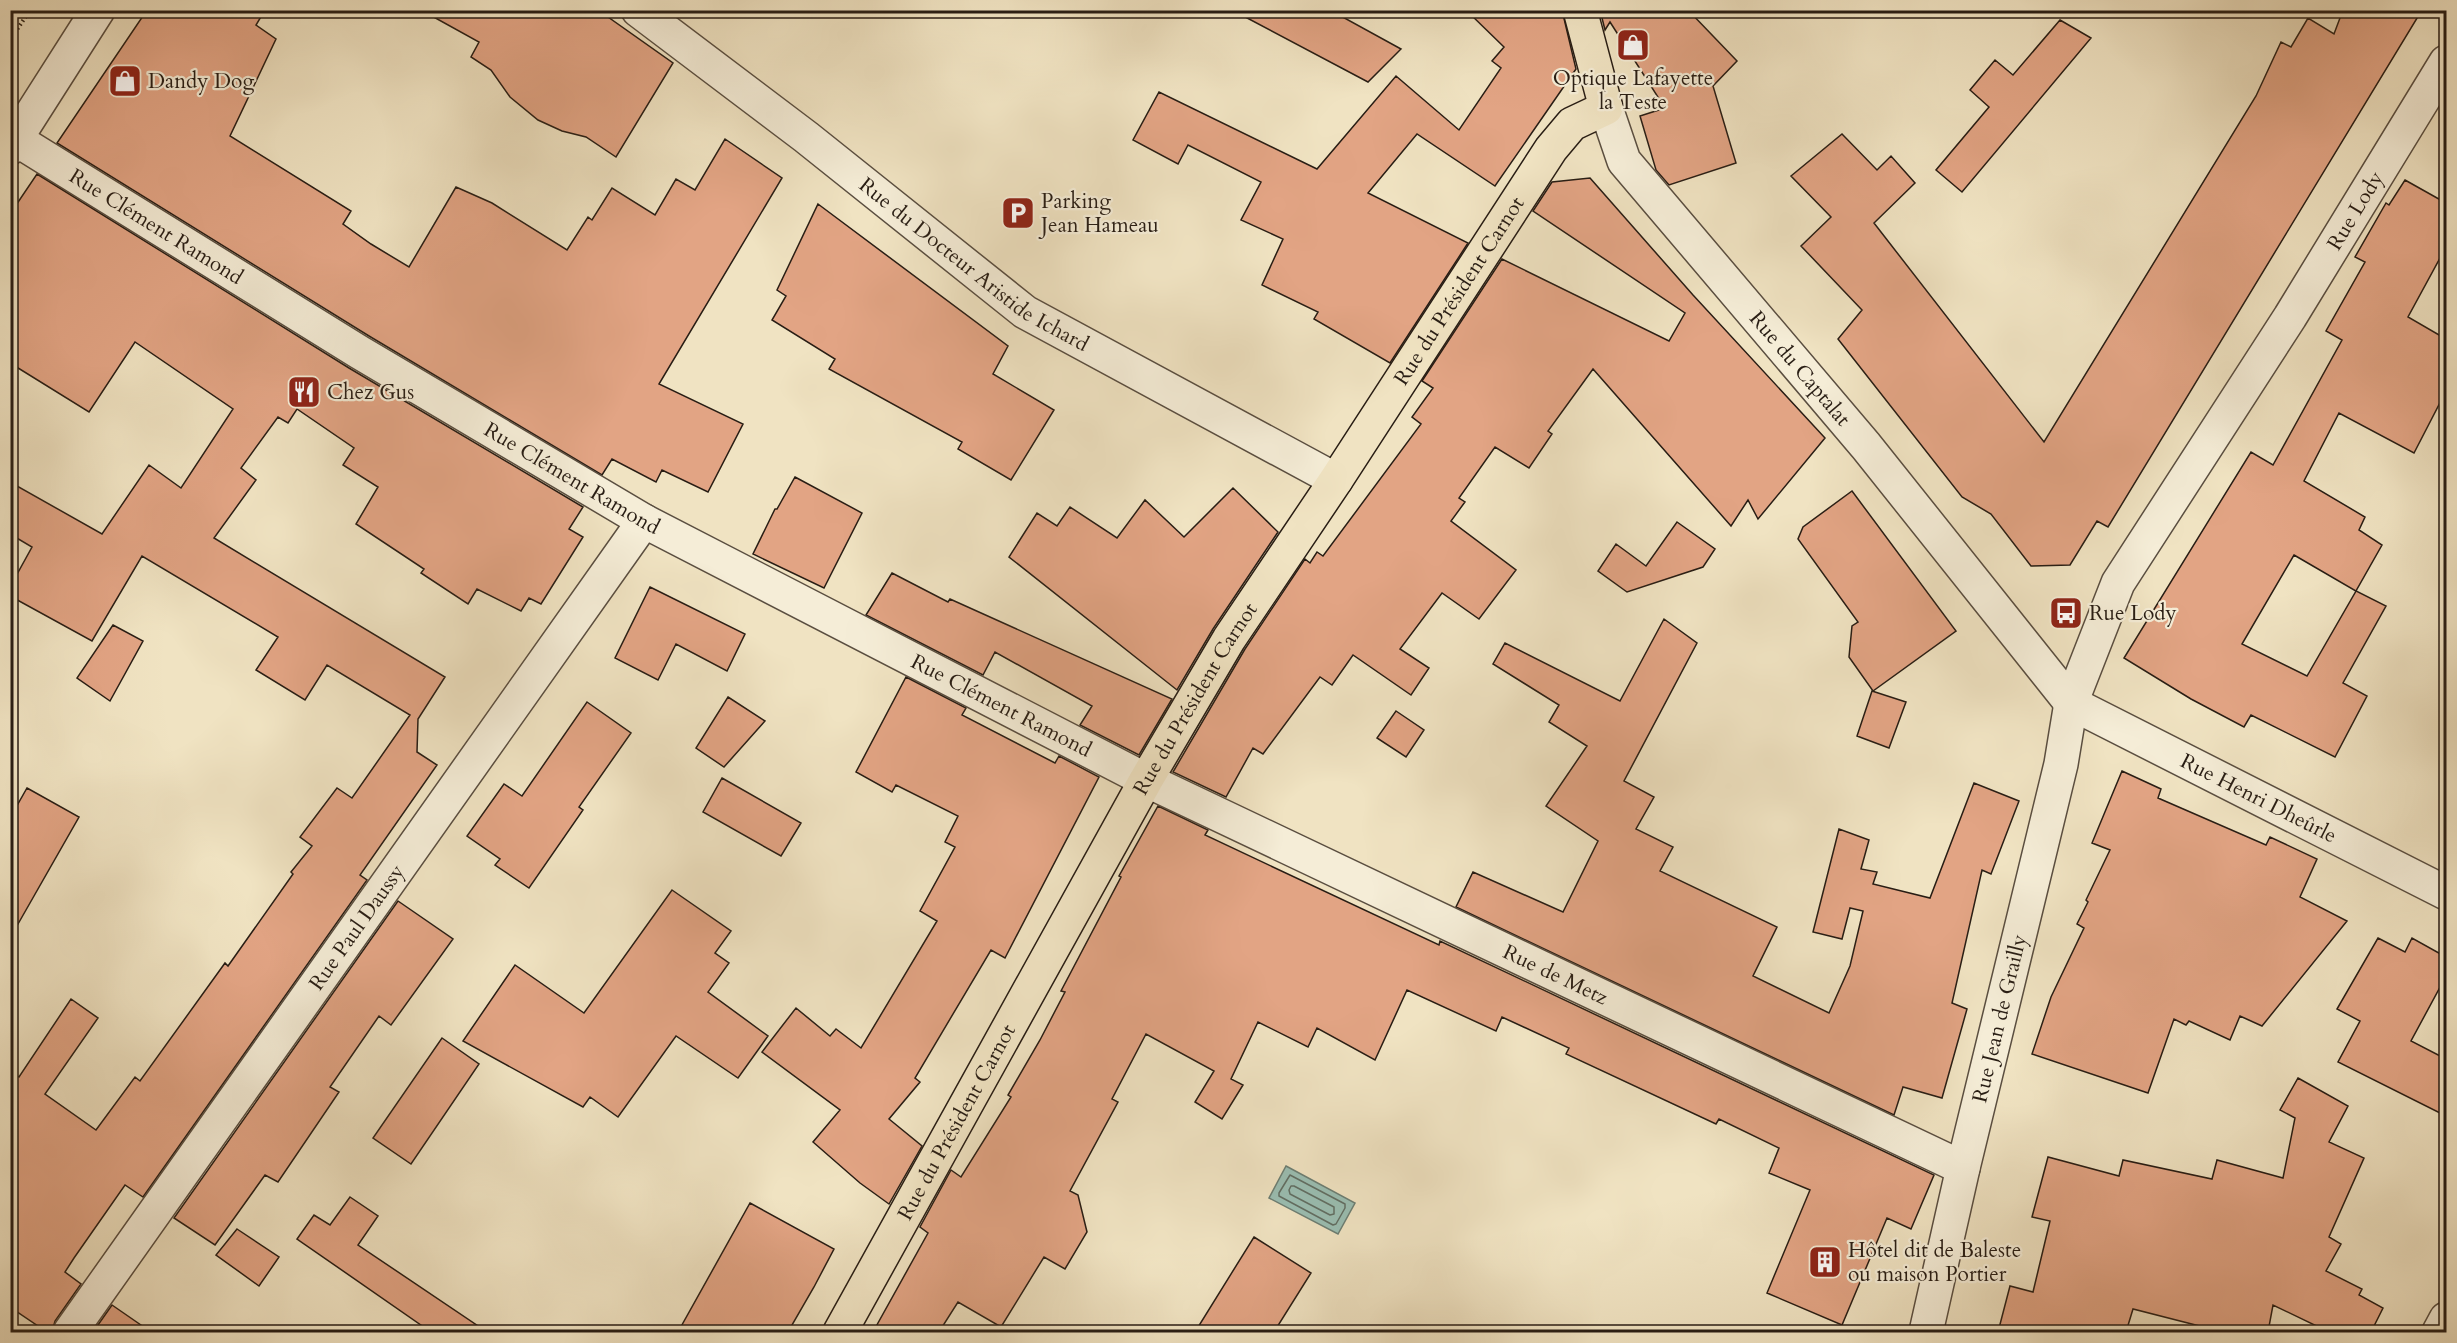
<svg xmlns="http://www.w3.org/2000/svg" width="2457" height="1343" font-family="Cardo,serif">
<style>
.water{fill:#9abeb2;stroke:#6c7e73;stroke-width:1.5}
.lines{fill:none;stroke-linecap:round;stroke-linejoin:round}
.shore{stroke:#616e63;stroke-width:1.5}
.building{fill:#e2a484;stroke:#281d14;stroke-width:1.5;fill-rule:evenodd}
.minor-casing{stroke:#5a4e40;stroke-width:36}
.major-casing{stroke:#281d14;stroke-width:36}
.path{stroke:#281d14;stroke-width:4;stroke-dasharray:1.5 3;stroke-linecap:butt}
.minor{stroke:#f5edd7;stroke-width:33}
.major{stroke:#f0e3c2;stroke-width:33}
.labels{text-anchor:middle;stroke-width:4.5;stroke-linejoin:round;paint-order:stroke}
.poi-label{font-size:21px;fill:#281d14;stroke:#f5edd7;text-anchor:start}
.street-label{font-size:21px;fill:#281d14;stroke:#f5edd7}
</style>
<rect width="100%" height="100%" fill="#f0e3c2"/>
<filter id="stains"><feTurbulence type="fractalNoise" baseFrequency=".00333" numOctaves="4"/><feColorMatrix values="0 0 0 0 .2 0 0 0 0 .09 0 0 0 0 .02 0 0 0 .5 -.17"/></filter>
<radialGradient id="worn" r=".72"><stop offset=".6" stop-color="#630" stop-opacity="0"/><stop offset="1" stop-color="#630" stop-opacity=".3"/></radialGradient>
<!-- water -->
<path class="water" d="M1286,1166L1355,1203L1338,1234L1269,1198Z"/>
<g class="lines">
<!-- shore -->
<path class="shore" d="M1290,1175L1345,1204V1208L1336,1224L1333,1225L1279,1196V1193Z
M1291,1186H1294L1334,1207V1214L1330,1215L1290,1194L1289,1190Z"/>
</g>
<!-- building -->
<path class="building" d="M147,10H265L256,25L276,39L230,136L351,211L343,224L371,244L409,267L456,187L492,203L567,250L588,217L592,220L612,188L655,215L676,179L695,190L725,139L782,178L659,384L743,424L708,492L662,470L656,482L612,459L602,475L369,336L57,143Z
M421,10H598L673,63L616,157L586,137L562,131L538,120L510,97L491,70L471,57L479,42Z
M1232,10H1330L1401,49L1368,82Z
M1466,10H1562L1576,69L1495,186L1417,134L1368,193L1468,243L1390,363L1314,319L1318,312L1262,285L1283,239L1241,220L1261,182L1188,145L1178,164L1133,140L1159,92L1317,169L1396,76L1459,130L1501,68L1492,61L1504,47Z
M1600,10H1688L1737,61L1713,86L1736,163L1669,185L1656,170L1640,116L1665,108L1610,22L1605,30Z
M2343,10H2422L2108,527L2097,521L2070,565L2031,566L1991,514L1962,497L1838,339L1862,310L1801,246L1831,217L1791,176L1842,134L1877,170L1891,156L1915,183L1874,223L2044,442L2256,96L2281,42L2291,47L2308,18L2334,34Z
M2060,20L2091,38L1962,192L1936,170L1989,107L1970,90L1995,60L2013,75Z
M37,174L349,368L583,507L569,529L583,537L541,604L529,598L521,611L477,589L468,604L421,573L424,569L356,524L378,487L343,465L354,448L297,409L288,423L278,417L241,468L256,480L214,538L445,677L418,719L417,752L437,765L360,875L367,880L143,1197L125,1185L74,1258L65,1272L81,1284L55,1321L52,1332H47L10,1307V1071L19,1077L71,999L98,1018L45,1094L96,1130L135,1077L140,1081L225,963L228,966L293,874L291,872L312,846L300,837L337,788L352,798L410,715L327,665L305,700L256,670L278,637L142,556L92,641L10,596V587L32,547L10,534V482L102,534L149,465L181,488L233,409L135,342L89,412L10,363V214Z
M1590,178L1693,295L1825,438L1758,519L1748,500L1731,526L1593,369L1548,431L1552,434L1529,468L1495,447L1459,498L1465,502L1451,521L1516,570L1479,619L1442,593L1400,649L1429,668L1411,695L1353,655L1332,685L1320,677L1263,754L1253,748L1226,797L1173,772L1245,649L1305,559L1310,563L1317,552L1323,556L1421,424L1412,417L1433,388L1422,381L1502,259L1669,341L1685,313L1533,211L1552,182Z
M2405,180L2446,203V247L2408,317L2446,339V391L2414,453L2339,413L2304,481L2365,517L2359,530L2382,545L2356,591L2386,606L2343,683L2367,696L2335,757L2251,715L2244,727L2191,699L2124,658L2251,452L2273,465L2342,340L2326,331L2365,262L2355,257L2386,203L2389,205ZM2294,555L2356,591L2307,676L2242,644Z
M818,204L1008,346L993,374L1054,410L1011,480L958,449L962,442L829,369L835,359L772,320L786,296L777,290Z
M795,477L862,513L824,588L753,554L775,509H777Z
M1233,488L1278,532L1213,629L1177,690L1009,557L1037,513L1057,526L1070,507L1117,538L1145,500L1184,537Z
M1852,491L1956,631L1873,691L1849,657L1852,626L1858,622L1798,539L1803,527Z
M1677,522L1715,549L1703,567L1627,592L1598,571L1616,544L1646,566Z
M892,573L948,602L950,599L1172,699L1139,755L1080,725L1092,706L995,652L983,675L866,615Z
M650,587L745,634L727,671L676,644L658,680L615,658Z
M1664,619L1697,643L1624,781L1654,797L1636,829L1673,847L1660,871L1777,927L1753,976L1829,1013L1850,966L1863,911L1850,908L1842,939L1813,932L1839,829L1869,840L1861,869L1877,872L1873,884L1930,898L1974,783L2019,801L1991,874L1982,870L1952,1003L1967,1009L1942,1098L1903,1087L1894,1115L1456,907L1473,872L1563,912L1598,841L1546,806L1587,746L1549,722L1559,705L1493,664L1505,643L1620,701Z
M113,625L143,641L110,701L77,678Z
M906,677L966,708L962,715L1055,763L1059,756L1099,777L1005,958L991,950L915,1078L920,1082L889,1119L922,1146L889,1204L860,1183L813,1142L840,1110L762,1052L796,1008L830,1036L836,1029L861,1048L937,921L920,911L955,847L945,842L958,816L896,785L892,792L856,772Z
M1872,691L1906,702L1889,748L1857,736Z
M728,697L765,721L724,767L696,748Z
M587,702L631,733L579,807L583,810L529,888L495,865L500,859L467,836L504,784L522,796Z
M1396,711L1424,730L1406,757L1377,738Z
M2122,771L2161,789L2158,798L2266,845L2270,837L2317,859L2300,897L2347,921L2262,1026L2240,1016L2230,1040L2189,1021L2186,1025L2174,1019L2148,1093L2032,1054L2051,997L2084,928L2077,924L2088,902L2086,900L2110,850L2092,843Z
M722,778L801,823L781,856L703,812Z
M27,788L79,817L10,938V818Z
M1158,806L1208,830L1205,835L1439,945L1440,941L1934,1175L1911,1229L1887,1218L1842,1325L1767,1293L1810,1190L1769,1173L1779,1148L1719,1119L1716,1124L1566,1054L1569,1048L1502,1017L1496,1031L1407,990L1375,1060L1317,1028L1308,1047L1258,1022L1231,1079L1243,1085L1222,1119L1195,1102L1214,1071L1146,1034L1112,1099L1118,1102L1070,1191L1078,1195L1087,1232L1065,1269L1044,1257L1001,1327L958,1302L939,1332H873L928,1233L920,1227L951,1170L961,1177L1011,1097L1008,1095L1040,1040L1065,992L1061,991L1121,877L1119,876Z
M672,890L731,931L715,953L729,963L708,992L768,1036L738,1078L676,1036L618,1117L590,1097L583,1107L463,1041L515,965L584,1013Z
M398,901L453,939L391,1025L379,1016L330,1087L339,1092L278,1182L265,1175L215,1245L174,1218Z
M2378,938L2405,952L2412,938L2446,957V976L2411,1041L2446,1059V1116L2338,1062L2360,1021L2337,1009Z
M442,1038L479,1064L411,1164L373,1138Z
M2298,1078L2348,1106L2329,1142L2364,1158L2329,1237L2341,1244L2326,1271L2362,1289L2359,1295L2383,1308L2371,1332H2329L2273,1305L2268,1332H2223L2133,1309L2126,1332H1998L2010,1286L2033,1292L2050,1221L2032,1217L2048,1157L2119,1176L2123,1160L2212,1179L2217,1160L2283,1178L2295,1118L2280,1110Z
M350,1197L378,1216L358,1245L487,1332H431L297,1239L314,1215L330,1225Z
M750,1203L834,1249L814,1287L788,1332H678Z
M237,1229L279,1257L259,1286L216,1255Z
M1254,1237L1311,1273L1274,1332H1195Z
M112,1305L151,1332H93Z"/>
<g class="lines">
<!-- minor casing -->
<g class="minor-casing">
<g id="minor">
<path id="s1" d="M638,10L806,137L1025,312L1336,480"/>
<path id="s2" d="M1606,108L1624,161L1866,446L2071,703L2446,893"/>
<path id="s3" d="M17,140L359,352L644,521L1146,780L1963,1168"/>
<path d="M10,148L98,10"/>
<path id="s4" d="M70,1332L644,521"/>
<path id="s5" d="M1926,1332L1963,1168L2061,764L2071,703L2118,583L2290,317L2446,62"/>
<path d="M2439,1332L2446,1319"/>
</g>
</g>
<!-- major casing -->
<g class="major-casing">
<g id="major">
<path id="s6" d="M840,1332L1146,780L1229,639L1336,480L1551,149L1572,124L1606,108L1580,10"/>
</g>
</g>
<!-- path -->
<path class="path" d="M10,40L30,10"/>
<!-- minor -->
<use href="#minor" class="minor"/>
<!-- major -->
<use href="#major" class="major"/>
</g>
<!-- icons -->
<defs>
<g id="shop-square" transform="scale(1.725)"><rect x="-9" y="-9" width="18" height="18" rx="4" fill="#8f2418" stroke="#f5edd7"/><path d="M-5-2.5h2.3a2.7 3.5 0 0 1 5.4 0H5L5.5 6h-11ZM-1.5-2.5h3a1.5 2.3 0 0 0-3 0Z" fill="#fff"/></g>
<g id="parking-square" transform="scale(1.725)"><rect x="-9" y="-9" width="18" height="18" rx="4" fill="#8f2418" stroke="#f5edd7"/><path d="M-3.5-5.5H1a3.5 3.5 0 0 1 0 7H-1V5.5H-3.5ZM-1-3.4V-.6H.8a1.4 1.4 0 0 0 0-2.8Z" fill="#fff"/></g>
<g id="restaurant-square" transform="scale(1.725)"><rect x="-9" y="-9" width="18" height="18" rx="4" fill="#8f2418" stroke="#f5edd7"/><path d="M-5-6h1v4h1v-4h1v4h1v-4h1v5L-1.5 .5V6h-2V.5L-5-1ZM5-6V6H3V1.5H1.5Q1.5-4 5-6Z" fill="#fff"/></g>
<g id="bus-square" transform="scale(1.725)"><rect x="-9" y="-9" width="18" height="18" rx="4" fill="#8f2418" stroke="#f5edd7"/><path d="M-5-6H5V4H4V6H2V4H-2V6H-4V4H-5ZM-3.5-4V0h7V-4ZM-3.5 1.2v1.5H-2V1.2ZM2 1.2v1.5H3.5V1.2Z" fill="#fff"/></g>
<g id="building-square" transform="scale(1.725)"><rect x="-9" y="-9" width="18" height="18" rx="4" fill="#8f2418" stroke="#f5edd7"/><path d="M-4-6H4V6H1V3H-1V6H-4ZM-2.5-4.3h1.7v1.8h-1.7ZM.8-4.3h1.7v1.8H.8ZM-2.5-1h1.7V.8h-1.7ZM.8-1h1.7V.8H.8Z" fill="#fff"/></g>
</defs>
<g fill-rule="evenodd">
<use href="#shop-square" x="1633" y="45"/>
<use href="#shop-square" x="125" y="81"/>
<use href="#parking-square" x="1018" y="213"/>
<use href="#restaurant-square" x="304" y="392"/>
<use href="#bus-square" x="2066" y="613"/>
<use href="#building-square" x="1825" y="1262"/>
</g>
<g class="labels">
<!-- poi labels -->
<g class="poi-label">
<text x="1633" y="85" text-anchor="middle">Optique Lafayette<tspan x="1633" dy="24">la Teste</tspan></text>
<text x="148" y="88">Dandy Dog</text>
<text x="1041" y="208">Parking<tspan x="1041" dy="24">Jean Hameau</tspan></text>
<text x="327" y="399">Chez Gus</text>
<text x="2089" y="620">Rue Lody</text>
<text x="1848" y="1257">Hôtel dit de Baleste<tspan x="1848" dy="24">ou maison Portier</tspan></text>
</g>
<!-- street labels -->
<g class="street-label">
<text dy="7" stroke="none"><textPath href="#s5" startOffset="1216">Rue Lody</textPath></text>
<text dy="7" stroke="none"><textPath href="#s3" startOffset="164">Rue Clément Ramond</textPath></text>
<text dy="7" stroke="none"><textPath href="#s1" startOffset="422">Rue du Docteur Aristide Ichard</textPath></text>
<text dy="7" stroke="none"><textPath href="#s6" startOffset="1212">Rue du Président Carnot</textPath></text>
<text dy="7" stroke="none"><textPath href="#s2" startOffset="328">Rue du Captalat</textPath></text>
<text dy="7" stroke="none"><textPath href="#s3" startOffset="650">Rue Clément Ramond</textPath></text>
<text dy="7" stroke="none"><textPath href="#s6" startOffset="726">Rue du Président Carnot</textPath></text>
<text dy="7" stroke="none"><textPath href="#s3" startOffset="1136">Rue Clément Ramond</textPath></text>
<text dy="7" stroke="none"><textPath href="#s2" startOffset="969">Rue Henri Dheûrle</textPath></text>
<text dy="7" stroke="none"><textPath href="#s4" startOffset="496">Rue Paul Daussy</textPath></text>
<text dy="7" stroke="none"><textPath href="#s3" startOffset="1752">Rue de Metz</textPath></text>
<text dy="7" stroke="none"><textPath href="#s5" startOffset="322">Rue Jean de Grailly</textPath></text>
<text dy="7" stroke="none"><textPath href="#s6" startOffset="240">Rue du Président Carnot</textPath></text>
</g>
</g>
<!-- margin -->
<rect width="2457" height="1343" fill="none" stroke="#f0e3c2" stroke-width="36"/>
<rect x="12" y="12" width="2433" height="1319" fill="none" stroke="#281d14" stroke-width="3"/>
<rect x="18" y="18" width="2421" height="1307" fill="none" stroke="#281d14" stroke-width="1.5"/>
<rect width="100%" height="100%" filter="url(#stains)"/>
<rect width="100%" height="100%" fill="url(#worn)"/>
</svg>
